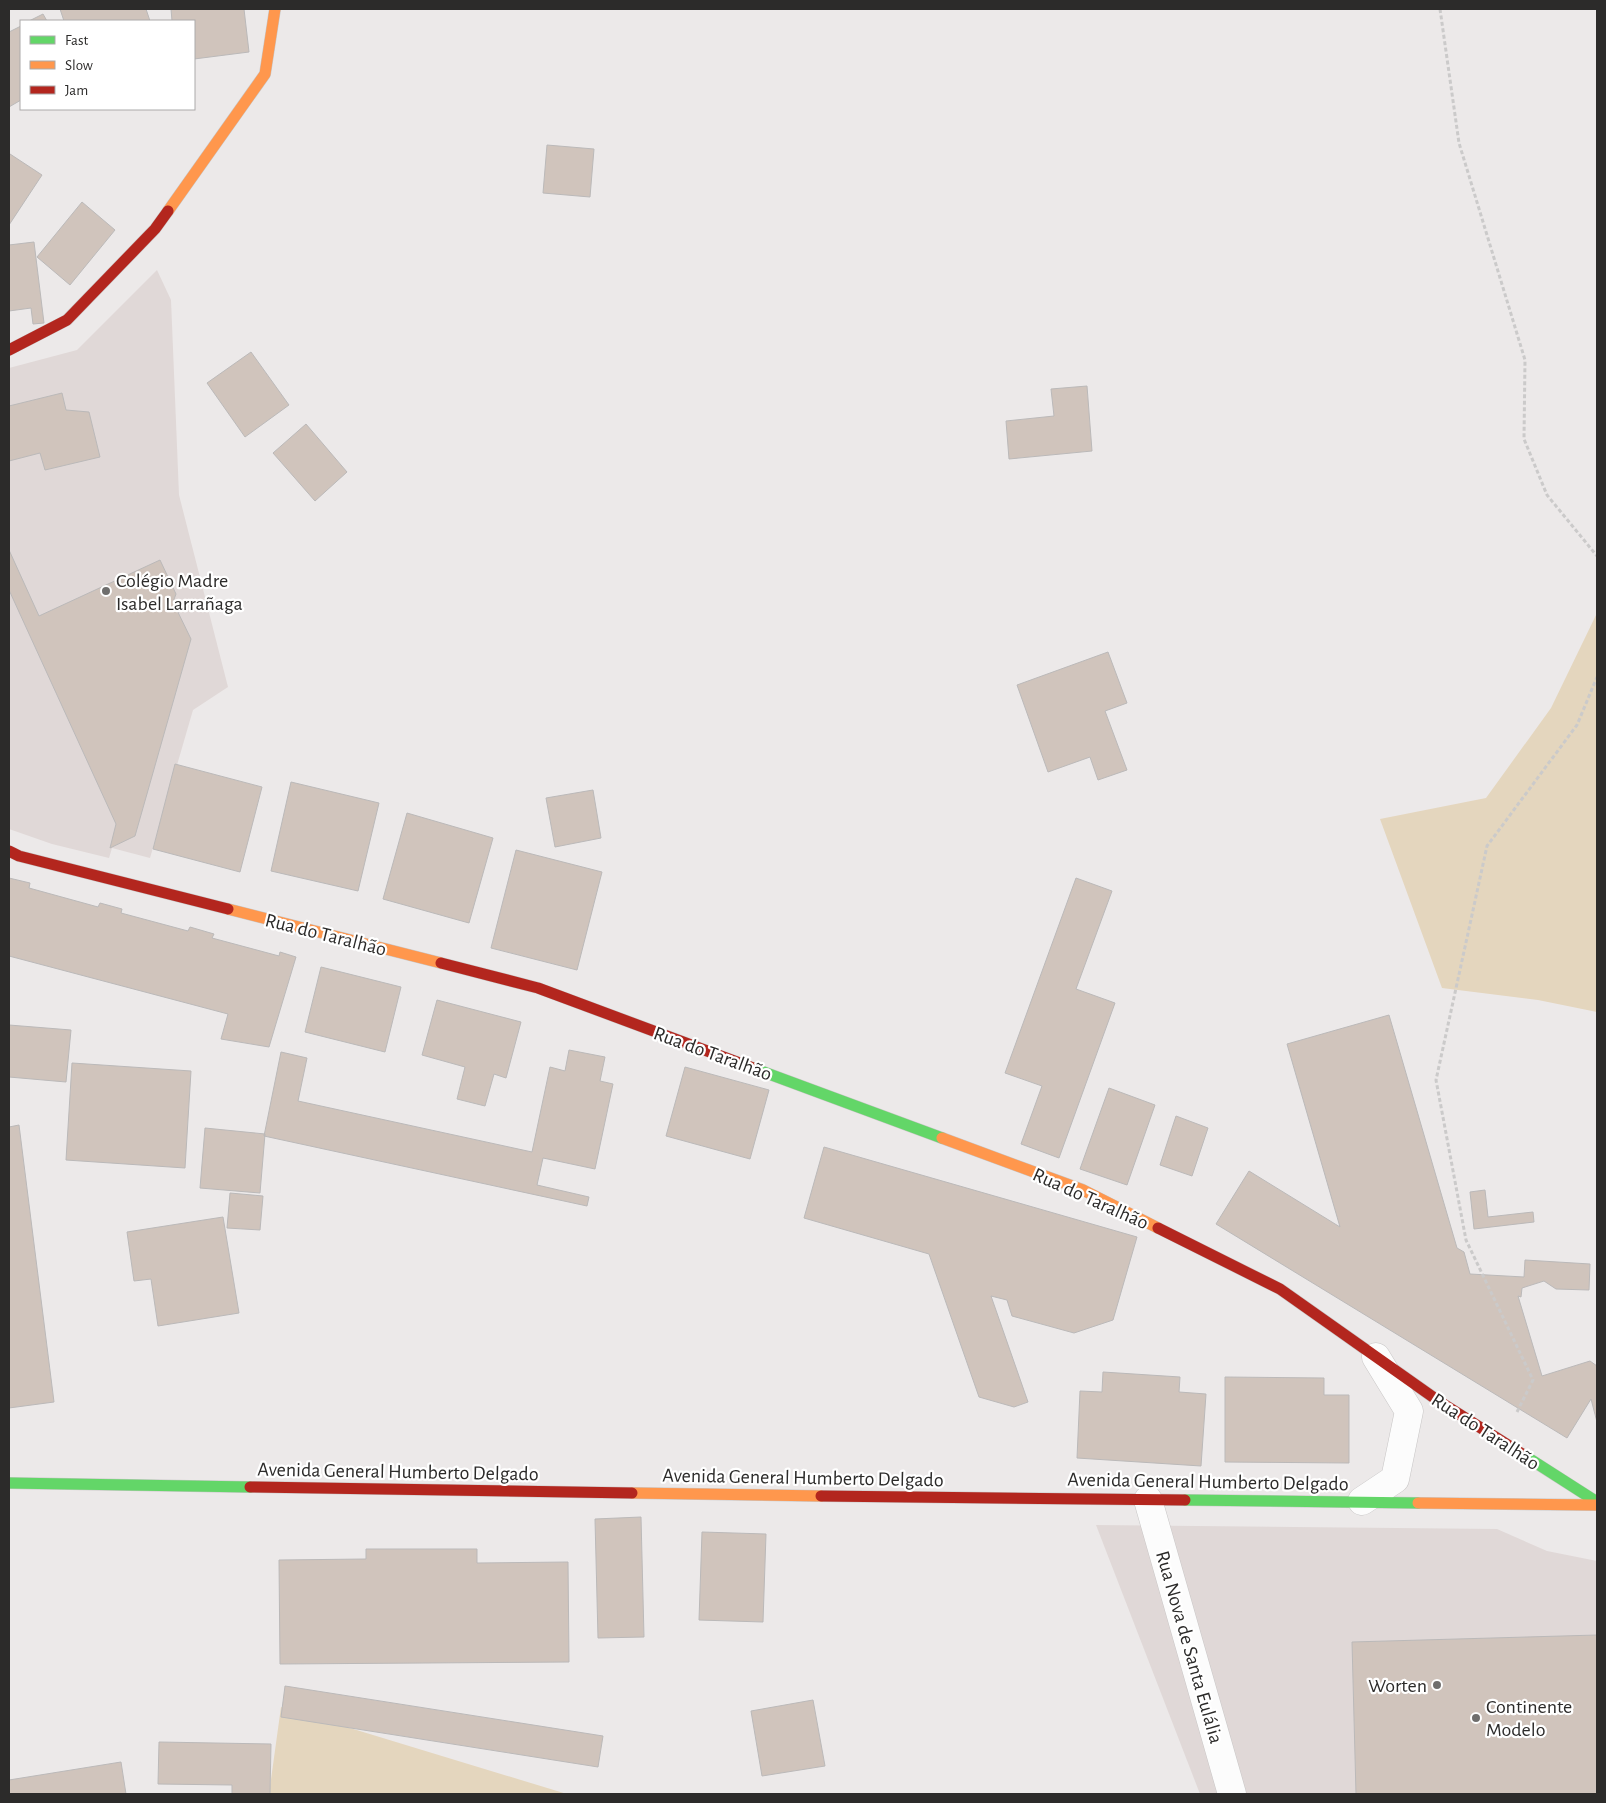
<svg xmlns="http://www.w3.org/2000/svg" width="1606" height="1803" font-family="'Alegreya Sans',sans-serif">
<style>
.built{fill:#e0d8d7}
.green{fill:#e4d6be}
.building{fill:#d0c4bc;stroke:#bbb9b9}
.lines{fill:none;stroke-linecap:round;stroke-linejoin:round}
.street-casing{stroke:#c8c6c6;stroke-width:29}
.fast-casing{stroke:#c8c6c6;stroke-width:12}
.slow-casing{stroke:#c8c6c6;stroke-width:12}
.jam-casing{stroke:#c8c6c6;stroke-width:12}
.path{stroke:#cbcaca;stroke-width:3;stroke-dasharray:4 2.5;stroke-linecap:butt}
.street{stroke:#fcfcfc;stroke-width:28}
.fast{stroke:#63d668;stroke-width:11}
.slow{stroke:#ff974d;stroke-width:11}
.jam{stroke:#b3261e;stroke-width:11}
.poi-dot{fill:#6f6e6d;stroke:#fff;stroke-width:2}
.labels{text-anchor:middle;stroke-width:4.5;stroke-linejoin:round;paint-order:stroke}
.poi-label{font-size:20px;fill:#2c2b2a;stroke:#fff;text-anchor:start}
.street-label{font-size:20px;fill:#2c2b2a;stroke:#fff}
</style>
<rect width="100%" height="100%" fill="#ece9e9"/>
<!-- built -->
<path class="built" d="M157,270L171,300L179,495L228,687L193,710L150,858L112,848L109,858L52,844L9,829V368L77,350Z
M1096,1525L1497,1529L1547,1551L1597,1561V1794H1200Z"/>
<!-- green -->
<path class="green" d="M1597,613V1012L1538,1000L1442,988L1380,819L1486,798L1551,708Z
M281,1707L567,1794H269Z"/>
<!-- building -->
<path class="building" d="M60,9H146L150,21H64Z
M171,9H244L249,52L194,59V21H172Z
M43,14L47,21H29Z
M21,26V100L9,107V32Z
M547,145L594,149L590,197L543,193Z
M10,154L42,175L9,225V156Z
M82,202L115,230L70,285L37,257Z
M34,242L44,323L33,324L31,308L9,311V245Z
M251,352L289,405L245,437L207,383Z
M1087,386L1092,451L1009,459L1006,421L1054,416L1051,389Z
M62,393L66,410L89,412L100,457L45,470L40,453L9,461V406Z
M306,424L347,472L315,501L273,453Z
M9,550L39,616L160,560L176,594L173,602L191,639L135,836L110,848L116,824L9,590Z
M1108,652L1127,703L1105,711L1127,770L1098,780L1090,757L1048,772L1017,685Z
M175,764L262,787L240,872L153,849Z
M291,782L379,803L358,891L271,871Z
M593,790L601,838L555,847L546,798Z
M407,813L493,838L469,923L383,899Z
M516,850L602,872L577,970L491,948Z
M9,878L30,883L29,888L98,907L100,903L122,909L121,913L188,931L190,927L214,934L212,938L279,956L280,952L296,957L269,1047L221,1039L228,1014L9,956Z
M1076,878L1112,891L1076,989L1115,1003L1059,1158L1021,1144L1042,1086L1005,1073Z
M321,967L401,987L385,1052L305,1032Z
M437,1000L521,1022L506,1078L494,1074L485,1106L457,1099L465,1067L422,1055Z
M1389,1015L1457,1248L1464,1252L1470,1274L1524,1277L1525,1260L1590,1264L1589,1290L1556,1289L1544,1281L1522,1288L1521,1297L1518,1296L1542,1376L1590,1361L1597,1366V1422L1591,1399L1567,1438L1216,1224L1249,1171L1340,1227L1287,1044Z
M9,1025L71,1030L66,1082L9,1077Z
M569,1050L605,1057L600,1081L613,1084L595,1169L543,1158L537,1185L589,1197L587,1206L264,1136L281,1052L307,1058L298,1101L532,1152L550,1067L565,1071Z
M72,1063L191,1071L185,1168L66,1160Z
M685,1067L769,1090L750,1159L666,1136Z
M1109,1088L1155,1105L1127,1185L1080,1169Z
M1176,1116L1208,1128L1192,1176L1160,1165Z
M19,1125L54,1402L9,1408V1127Z
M205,1128L265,1134L260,1193L200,1188Z
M824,1147L1137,1237L1113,1320L1074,1333L1012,1316L1007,1300L991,1296L1028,1402L1014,1407L979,1397L929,1254L804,1218Z
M1485,1190L1488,1217L1533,1212L1534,1222L1474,1229L1470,1192Z
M230,1193L263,1196L260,1230L227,1228Z
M223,1217L239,1313L158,1326L151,1279L134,1281L127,1232Z
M1103,1372L1180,1377L1179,1392L1206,1394L1201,1466L1077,1458L1080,1391L1102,1392Z
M1225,1377L1324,1378V1395H1349V1463L1225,1462Z
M641,1517L644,1637L598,1638L595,1519Z
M702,1532L766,1534L763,1622L699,1620Z
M366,1549H477V1563L568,1562L569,1662L280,1664L279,1560L366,1559Z
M1597,1635V1794H1356L1352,1642Z
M285,1686L603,1736L598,1767L281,1717Z
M813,1700L825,1766L762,1776L751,1711Z
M159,1742L271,1744L270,1794H232V1785L158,1784Z
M121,1762L126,1794H9V1780Z"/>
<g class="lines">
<!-- street casing -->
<g class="street-casing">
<path id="street" d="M1148,1500L1232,1794
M1362,1501L1395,1479L1409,1411L1376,1357"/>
</g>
<!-- fast casing -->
<g class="fast-casing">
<path id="fast" d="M753,1068L942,1138
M1522,1454L1597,1502
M9,1483L250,1487
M1185,1500L1418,1503"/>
</g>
<!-- slow casing -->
<g class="slow-casing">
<path id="slow" d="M168,211L265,74L275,9
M228,909L441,963
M942,1138L1083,1190L1158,1228
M632,1493L821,1496
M1418,1503L1597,1505"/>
</g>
<!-- jam casing -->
<g class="jam-casing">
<path id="jam" d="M9,350L67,320L155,229L168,211
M9,851L19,856L228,909
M441,963L538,988L753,1068
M1158,1228L1280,1289L1440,1402L1522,1454
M250,1487L632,1493
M821,1496L1185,1500"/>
</g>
<!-- path -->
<path class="path" d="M1440,9L1459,143L1525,360L1524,439L1547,495L1597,556
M1517,1412L1533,1380L1466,1240L1436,1080L1487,846L1577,725L1597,677"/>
<!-- street -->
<use href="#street" class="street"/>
<!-- fast -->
<use href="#fast" class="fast"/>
<!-- slow -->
<use href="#slow" class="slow"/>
<!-- jam -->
<use href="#jam" class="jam"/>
</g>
<!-- markers -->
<g class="poi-dot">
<circle cx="106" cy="591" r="5"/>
<circle cx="1437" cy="1685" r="5"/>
<circle cx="1476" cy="1718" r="5"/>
</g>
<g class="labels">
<!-- poi labels -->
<g class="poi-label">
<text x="116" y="587">Colégio Madre<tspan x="116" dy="23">Isabel Larrañaga</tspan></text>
<text x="1427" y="1692" text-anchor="end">Worten</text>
<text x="1486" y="1713">Continente<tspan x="1486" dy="23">Modelo</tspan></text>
</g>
<!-- street labels -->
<g class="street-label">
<text transform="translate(326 934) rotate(14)" y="7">Rua do Taralhão</text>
<text transform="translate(713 1053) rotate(20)" y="7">Rua do Taralhão</text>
<text transform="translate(1091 1198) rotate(24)" y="7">Rua do Taralhão</text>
<text transform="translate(1486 1431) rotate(33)" y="7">Rua do Taralhão</text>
<text transform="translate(398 1471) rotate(1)" y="7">Avenida General Humberto Delgado</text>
<text transform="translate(803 1477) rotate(1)" y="7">Avenida General Humberto Delgado</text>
<text transform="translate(1208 1481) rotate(1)" y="7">Avenida General Humberto Delgado</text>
<text transform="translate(1190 1647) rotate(74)" y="7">Rua Nova de Santa Eulália</text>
</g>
</g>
<!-- border -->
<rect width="1606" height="1803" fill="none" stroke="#2c2b2a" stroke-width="20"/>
<!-- legend -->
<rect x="20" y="20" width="175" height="90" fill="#ffffff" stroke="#abaaaa"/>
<rect x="30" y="36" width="25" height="8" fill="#63d668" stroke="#abaaaa"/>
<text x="65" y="45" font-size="15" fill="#2c2b2a">Fast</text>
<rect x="30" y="61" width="25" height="8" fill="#ff974d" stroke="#abaaaa"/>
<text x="65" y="70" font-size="15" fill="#2c2b2a">Slow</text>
<rect x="30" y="86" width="25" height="8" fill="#b3261e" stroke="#abaaaa"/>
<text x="65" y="95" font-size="15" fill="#2c2b2a">Jam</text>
</svg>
